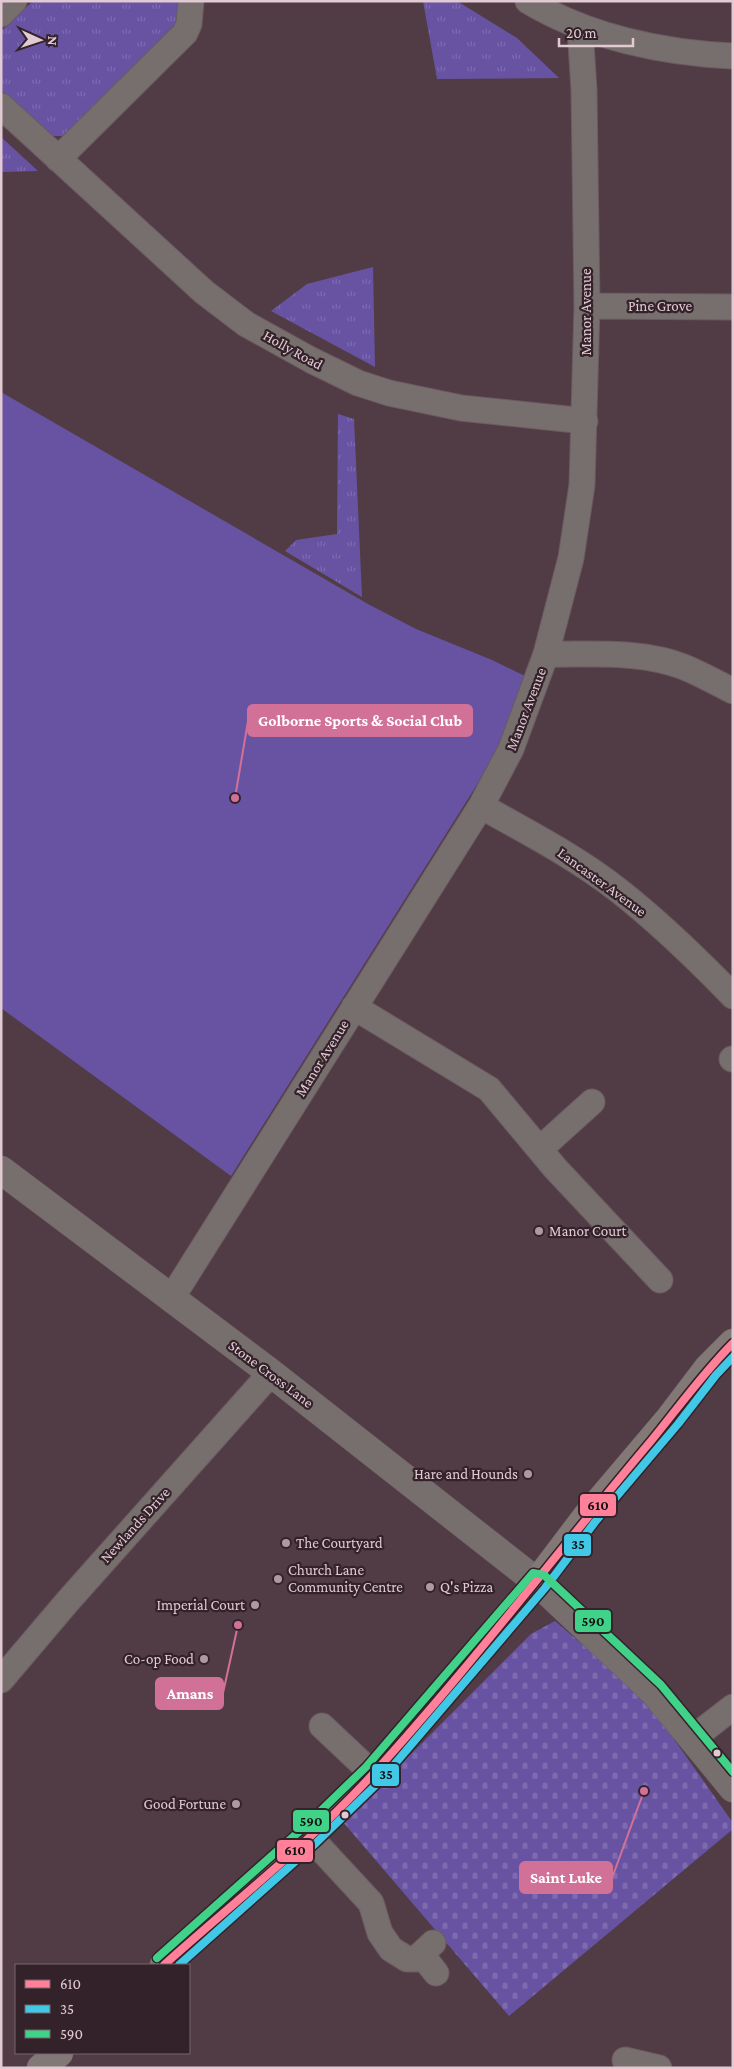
<svg xmlns="http://www.w3.org/2000/svg" width="734" height="2069" font-family="'Crimson Pro',serif">
<style>
.grass{fill:url(#grass-tufts)}
.cemetery{fill:url(#cemetery-stones)}
.pitch{fill:#6853a3}
.lines{fill:none;stroke-linecap:round;stroke-linejoin:round}
.minor-casing{stroke:#6c5a62;stroke-width:27}
.tertiary-casing{stroke:#6c5a62;stroke-width:29}
.secondary-casing{stroke:#6c5a62;stroke-width:29}
.minor{stroke:#776f6d;stroke-width:25}
.tertiary{stroke:#776f6d;stroke-width:28}
.secondary{stroke:#827876;stroke-width:28}
.bus-1-casing{stroke:#332229;stroke-width:11}
.bus-2-casing{stroke:#332229;stroke-width:11}
.bus-3-casing{stroke:#332229;stroke-width:11}
.bus-1{stroke:#ff8098;stroke-width:8}
.bus-2{stroke:#40c8e6;stroke-width:8}
.bus-3{stroke:#40d288;stroke-width:8}
.poi-dot{fill:#af98a2;stroke:#332229;stroke-width:2}
.bus-dot{fill:#e2cad4;stroke:#332229;stroke-width:2}
.labels{text-anchor:middle;stroke-width:4.5;stroke-linejoin:round;paint-order:stroke}
.street-label{font-size:15px;fill:#e2cad4;stroke:#332229}
.poi-label{font-size:15px;fill:#e2cad4;stroke:#332229;text-anchor:start}
.leader{fill:none;stroke:#d27198;stroke-width:2}
.callout-dot{fill:#d27198;stroke:#332229;stroke-width:2}
.callout{fill:#d27198;stroke:#d27198;stroke-width:2}
.callout-label{font-size:16px;text-anchor:middle;font-weight:bold;fill:#fff}
.line-badge{stroke:#332229;stroke-width:2}
.pale-badge-label{font-size:14px;text-anchor:middle;font-weight:bold;fill:#111}
</style>
<defs>
<pattern id="grass-tufts" width="24" height="20" patternUnits="userSpaceOnUse" patternTransform="scale(1.25)"><rect width="24" height="20" fill="#6853a3"/><path d="M3 7l-1-3M5 7V3M7 7l1-3M15 17l-1-3M17 17v-4M19 17l1-3" fill="none" stroke="#7d6aaf"/></pattern>
<pattern id="cemetery-stones" width="16" height="16" patternUnits="userSpaceOnUse" patternTransform="scale(1.25)"><rect width="16" height="16" fill="#6853a3"/><path d="M2 7V4a2 2 0 0 1 4 0v3zM10 15v-3a2 2 0 0 1 4 0v3z" fill="#7d6aaf"/></pattern>
</defs>
<rect width="100%" height="100%" fill="#513c46"/>
<!-- grass -->
<path class="grass" d="M33,1H181L180,19L67,136H47L1,90V31Z
M423,1H457L517,38L559,78L437,79Z
M1,137L38,171L1,172Z
M373,267L375,367L271,311L307,284Z
M338,414L354,419L362,597L285,551L296,540L337,534Z"/>
<!-- cemetery -->
<path class="cemetery" d="M555,1621L645,1698L733,1823V1829L509,2016L343,1822L531,1634Z"/>
<!-- pitch -->
<path class="pitch" d="M1,392L368,604L416,629L492,660L527,677L501,740L478,783L231,1176L1,1008Z"/>
<g class="lines">
<!-- minor casing -->
<g class="minor-casing">
<path id="minor" d="M528,1C588,37 663,53 733,56
M1,14L14,1
M1,106L204,292L246,324L311,360L358,383L389,393L461,408L585,421
M58,159L185,33L189,24L191,1
M587,306L733,307
M546,654C591,655 641,650 684,667C701,674 717,683 733,691
M481,806C527,832 576,857 618,890C659,922 696,958 733,996
M354,1007L489,1089L555,1168L660,1280
M732,1059H733
M540,1149L592,1102
M171,1299L481,806L511,749L546,654L571,558L582,485L587,306L584,90L580,27
M1,1680L68,1601L271,1373
M322,1726L373,1774
M693,1738L733,1707
M309,1836L371,1903L380,1933L391,1949L407,1959H416L433,1943
M421,1954L436,1973
M625,2060L659,2068"/>
</g>
<!-- tertiary casing -->
<g class="tertiary-casing">
<path id="tertiary" d="M1,1170L271,1373L537,1582L654,1692L733,1788"/>
</g>
<!-- secondary casing -->
<g class="secondary-casing">
<path id="secondary" d="M164,1965L309,1836L373,1774L537,1582L587,1516L670,1418L708,1368L733,1343
M41,2068L59,2053"/>
</g>
<!-- minor -->
<use href="#minor" class="minor"/>
<!-- tertiary -->
<use href="#tertiary" class="tertiary"/>
<!-- secondary -->
<use href="#secondary" class="secondary"/>
<!-- bus-1 casing -->
<g class="bus-1-casing">
<path id="bus-1" d="M164,1965C234,1902 310,1843 374,1773C471,1666 558,1551 651,1441C678,1408 703,1373 733,1343"/>
</g>
<!-- bus-2 casing -->
<g class="bus-2-casing">
<path id="bus-2" d="M179,1965L316,1843L381,1780L545,1588L595,1522L678,1424L716,1375L733,1357"/>
</g>
<!-- bus-3 casing -->
<g class="bus-3-casing">
<path id="bus-3" d="M157,1958L302,1829L366,1767L533,1573L544,1575L661,1685L733,1772"/>
</g>
<!-- bus-1 -->
<use href="#bus-1" class="bus-1"/>
<!-- bus-2 -->
<use href="#bus-2" class="bus-2"/>
<!-- bus-3 -->
<use href="#bus-3" class="bus-3"/>
</g>
<!-- markers -->
<g class="poi-dot">
<circle cx="539" cy="1231" r="5"/>
<circle cx="528" cy="1474" r="5"/>
<circle cx="286" cy="1543" r="5"/>
<circle cx="278" cy="1579" r="5"/>
<circle cx="430" cy="1587" r="5"/>
<circle cx="255" cy="1605" r="5"/>
<circle cx="204" cy="1659" r="5"/>
<circle cx="236" cy="1804" r="5"/>
</g>
<g class="bus-dot">
<circle cx="717" cy="1753" r="4.5"/>
<circle cx="345" cy="1815" r="4.5"/>
</g>
<g class="labels">
<!-- street labels -->
<g class="street-label">
<text x="660" y="311">Pine Grove</text>
<text transform="translate(586 312) rotate(-90)" y="5">Manor Avenue</text>
<text transform="translate(293 350) rotate(29)" y="5">Holly Road</text>
<text transform="translate(526 709) rotate(-69)" y="5">Manor Avenue</text>
<text transform="translate(602 882) rotate(36)" y="5">Lancaster Avenue</text>
<text transform="translate(322 1058) rotate(-58)" y="5">Manor Avenue</text>
<text transform="translate(271 1374) rotate(37)" y="5">Stone Cross Lane</text>
<text transform="translate(135 1525) rotate(-48)" y="5">Newlands Drive</text>
</g>
<!-- poi labels -->
<g class="poi-label">
<text x="549" y="1236">Manor Court</text>
<text x="518" y="1479" text-anchor="end">Hare and Hounds</text>
<text x="296" y="1548">The Courtyard</text>
<text x="288" y="1575">Church Lane<tspan x="288" dy="17">Community Centre</tspan></text>
<text x="440" y="1592">Q's Pizza</text>
<text x="245" y="1610" text-anchor="end">Imperial Court</text>
<text x="194" y="1664" text-anchor="end">Co-op Food</text>
<text x="226" y="1809" text-anchor="end">Good Fortune</text>
</g>
</g>
<!-- callouts -->
<path class="leader" d="M235 798L248 721M238 1625L223 1693M644 1791L612 1878"/>
<g class="callout-dot">
<circle cx="235" cy="798" r="5"/>
<circle cx="238" cy="1625" r="5"/>
<circle cx="644" cy="1791" r="5"/>
</g>
<g class="callout">
<rect x="248" y="705" width="224" height="31" rx="5"/>
<rect x="156" y="1678" width="67" height="31" rx="5"/>
<rect x="520" y="1862" width="92" height="31" rx="5"/>
</g>
<g class="callout-label">
<text x="360" y="726">Golborne Sports &amp; Social Club</text>
<text x="190" y="1699">Amans</text>
<text x="566" y="1883">Saint Luke</text>
</g>
<g class="line-badge">
<rect x="579" y="1493" width="38" height="24" rx="5" fill="#ff8098"/>
<rect x="563" y="1533" width="29" height="24" rx="5" fill="#40c8e6"/>
<rect x="574" y="1609" width="38" height="24" rx="5" fill="#40d288"/>
<rect x="371" y="1763" width="29" height="24" rx="5" fill="#40c8e6"/>
<rect x="292" y="1809" width="38" height="24" rx="5" fill="#40d288"/>
<rect x="276" y="1839" width="38" height="24" rx="5" fill="#ff8098"/>
</g>
<g class="pale-badge-label">
<text x="598" y="1510">610</text>
<text x="578" y="1549">35</text>
<text x="593" y="1626">590</text>
<text x="386" y="1779">35</text>
<text x="311" y="1826">590</text>
<text x="295" y="1855">610</text>
</g>
<!-- border -->
<rect width="734" height="2069" fill="none" stroke="#e2cad4" stroke-width="5"/>
<!-- legend -->
<rect x="15" y="1964" width="175" height="90" fill="#332229" stroke="#79656d"/>
<rect x="25" y="1980" width="25" height="8" fill="#ff8098" stroke="#79656d"/>
<text x="60" y="1989" font-size="15" fill="#e2cad4">610</text>
<rect x="25" y="2005" width="25" height="8" fill="#40c8e6" stroke="#79656d"/>
<text x="60" y="2014" font-size="15" fill="#e2cad4">35</text>
<rect x="25" y="2030" width="25" height="8" fill="#40d288" stroke="#79656d"/>
<text x="60" y="2039" font-size="15" fill="#e2cad4">590</text>
<!-- north arrow -->
<g transform="translate(40 40) rotate(93)" stroke="#332229" stroke-width="4" paint-order="stroke">
<path d="M0-4L9 19L0 12L-9 19Z" fill="#e2cad4"/>
<text y="-8" font-size="14" font-weight="bold" text-anchor="middle" fill="#e2cad4">N</text>
</g>
<!-- scale -->
<path d="M559 38v8h74v-8" fill="none" stroke="#e2cad4" stroke-width="2.5"/>
<text x="566" y="38" font-size="15" fill="#e2cad4" stroke="#332229" stroke-width="4" paint-order="stroke">20 m</text>
</svg>
